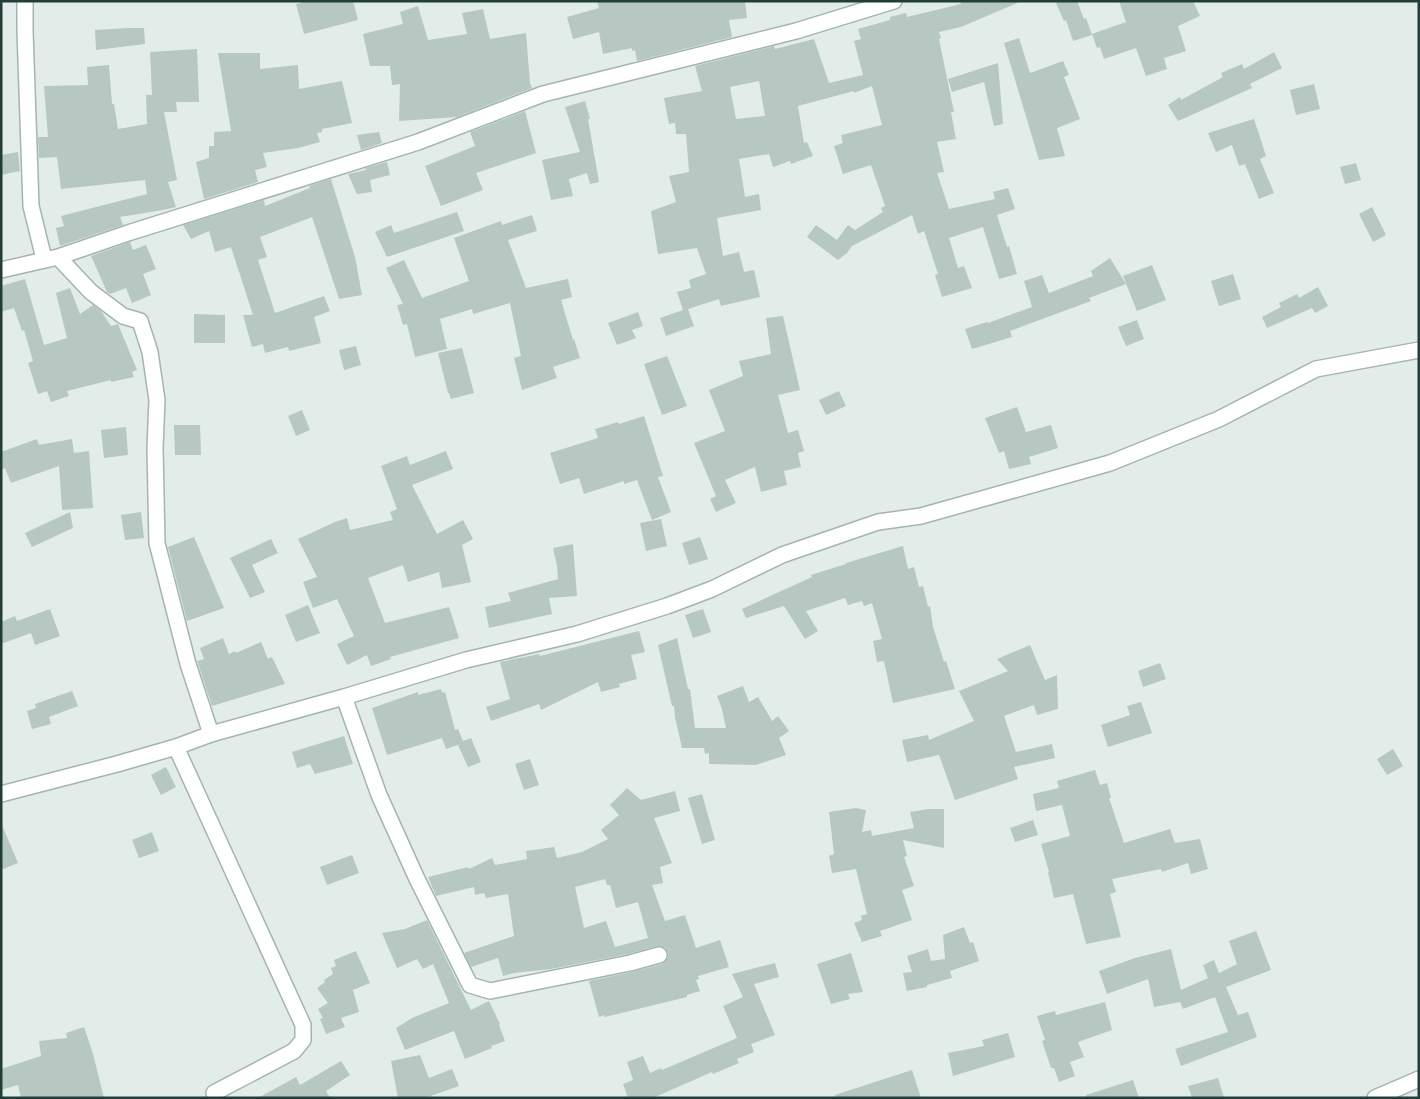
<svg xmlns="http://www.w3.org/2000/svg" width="1420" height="1099" font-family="Overpass,sans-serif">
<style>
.building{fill:#b7c7c2;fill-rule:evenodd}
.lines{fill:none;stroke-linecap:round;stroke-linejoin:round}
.minor-casing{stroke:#a4b5b1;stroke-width:18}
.minor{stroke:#fff;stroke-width:15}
</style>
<rect width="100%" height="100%" fill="#e2ede9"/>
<!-- building -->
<path class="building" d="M307,1H353L358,20L304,34L296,4Z
M597,1H745L747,18L729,20L732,37L637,61L635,50L632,51V48L603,54L599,32L573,39L567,17L599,8Z
M960,1H1022L961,27L939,32L941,38L939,39L954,112H951L956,139L937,142L944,172L937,173L949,209L995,199L993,192L1008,188L1015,209L997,215L1007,247L1009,246L1017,274L999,279L983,227L949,238L958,268L964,266L972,288L942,297L935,275L938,274L924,231L918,234L912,215L852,246L847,253L838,260L807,237L816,225L837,240L848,225L855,230L883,212L881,208L885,206L871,165L843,174L834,146L843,143L841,135L882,125L872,86L854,93V91L798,106L804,143L807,142L813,156L791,164L790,161L773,167L769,154L739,159L745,197L759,194L761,210L717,218L723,256L739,252L744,272L754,270L760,297L721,306L719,299L688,309L694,326L666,336L660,318L683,310L677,292L691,288L689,280L706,274L697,248L658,254L651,211L676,202L669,176L689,172L686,134H676L675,123L669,124L664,98L702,91L695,66L774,46L775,49L814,39L829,83L863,75L854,41L861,39L858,29L890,20V17L906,13L907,17L961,4ZM759,81L765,116L736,119L730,87Z
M1055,1H1077L1084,19L1086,18L1092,35L1073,41L1066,20L1064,21Z
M1119,1H1193L1200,16L1178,26L1186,51L1164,58L1167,69L1146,76L1136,48L1104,59L1100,47L1097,48L1092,34L1126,22Z
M418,6L428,40L467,34L462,13L483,9L490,39L526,33L530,83L532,88L457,117L399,121L400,84L392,85L390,66H370L363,34L403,24L400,12Z
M129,28H144L145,44L96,50L95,30Z
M1019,38L1030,73L1063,61L1069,75L1064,77L1080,119L1057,128L1065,156L1039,160L1004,43Z
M197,49L199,102H176L177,112H164L177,180L168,182L176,207L163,210L120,217L123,225L60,246L56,228L64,226L61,216L147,194L145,180L61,189L57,157L39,158L38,137H48L44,86L88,85L87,67L109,65L112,104H114L118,129L147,124L146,95H152L150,52Z
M1274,52L1282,68L1250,84L1252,88L1178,121L1168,105L1180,97L1181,100L1223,77L1221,73L1242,64L1244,69Z
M218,53H260V69L298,65L299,89L342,81L352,123L322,129V132L317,133L320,142L298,148L263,153L267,167L255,170L258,182L204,199L196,162L209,158V146H214V132L231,131Z
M998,63L1003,124L994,126L984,82L952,92L948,79Z
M1314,84L1320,109L1296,115L1290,90Z
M585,101L590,119H588L599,182L590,184L587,173L569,179L573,196L551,200L542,160L580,152L565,107Z
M525,111L536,153L476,173L483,190L441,206L425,166L475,146L470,132Z
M1254,119L1266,156L1260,159L1274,193L1259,199L1245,164L1239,166L1232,145L1216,152L1208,133Z
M379,132L382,143L361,150L357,135Z
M18,152L20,171L1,175V155Z
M387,162L390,175L370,180L372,192L357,194L348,174L366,170L365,168Z
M1356,163L1361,180L1345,184L1340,167Z
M331,179L355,257L362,295L339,299L312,217L260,237L267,257L258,260L275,313L324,296L330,311L314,317L321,343L289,351L288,347L265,353L263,344L252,347L243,315H253L231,247L215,252L209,231L191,239L183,225L264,200L265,206L310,188L309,186Z
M1372,207L1386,235L1373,242L1359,214Z
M457,212L464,231L387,257L375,232L391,225L394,233Z
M532,215L537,231L508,240L526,288L568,279L572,297L561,300L573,340L574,339L580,358L553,367L557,378L522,390L514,358L521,356L510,303L473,314L472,309L440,319L447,349L415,357L407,324L403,325L397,305L403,304L386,268L404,260L422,298L469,281L454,238L501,221L502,225Z
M130,242L133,250L146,245L156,269L143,274L151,295L132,303L126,288L110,294L107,292L91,256Z
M1110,258L1126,284L1089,298L1091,301L1010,331L1012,337L972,349L965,329L987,322L988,323L1032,307L1024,281L1042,275L1049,293L1093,276L1091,271Z
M1152,265L1166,300L1137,311L1123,276Z
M1233,274L1241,299L1219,306L1211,281Z
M25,279L44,345L67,338L56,293L70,288L80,314L93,305L101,311L111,326L118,324L137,370L132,372L134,377L111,382V380L67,391L69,396L51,402L47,391L38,394L28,363L33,361L24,330L22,331L14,308L1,312V286Z
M1318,287L1328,306L1315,313L1312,308L1267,328L1262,317L1281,307L1279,303L1297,294L1299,298Z
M638,312L643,326L632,330L636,338L617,345L608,323Z
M194,314L225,315V343H194Z
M783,316L800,390L778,395L788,433L798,430L804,451L798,453L801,467L784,471L787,485L761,492L755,467L725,480L736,503L716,512L710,499L716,496L694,443L725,431L709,390L743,376L739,361L771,354L766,318Z
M1137,320L1144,339L1126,346L1118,327Z
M356,346L361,365L344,370L339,350Z
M462,348L474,393L451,399L449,393H448L438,353Z
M667,356L687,406L662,415L644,364Z
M839,391L846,406L826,415L819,400Z
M1017,407L1026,432L1051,425L1058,448L1029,457L1031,464L1009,469L1004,451L999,453L985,418Z
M302,410L310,430L296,436L288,416Z
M644,416L663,476L658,477L671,512L652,520L637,480L624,484V481L584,494L579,478L560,484L550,453L598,438L595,429L618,422L619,424Z
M174,425H200L201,455H175Z
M126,427L128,455L104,458L101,430Z
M37,439L39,445L72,439L74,453L89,451L93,508L62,510L59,466L11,483L5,468L1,470V452Z
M446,451L453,469L412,485L437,534L463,520L473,539L462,545L471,582L442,588L439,572L408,582L403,565L368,578L385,623L449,607L459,638L390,657L391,659L371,666L367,655L347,665L337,644L354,636L337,599L313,608L303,582L317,577L298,539L335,522L347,518L350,530L393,520L390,512L397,509L381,466L407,456L410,465Z
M70,512L73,528L32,547L25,533Z
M141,512L144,538L125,540L121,515Z
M661,519L667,546L646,551L640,523Z
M194,537L224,608L187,621L168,547Z
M700,537L708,559L689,565L682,543Z
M271,539L278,553L252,565L265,592L250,598L230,558Z
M573,544L577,596L549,598L552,614L489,628L485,607L511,601L508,593L558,579L557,566L553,548Z
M903,546L908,569L914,567L919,587L923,586L928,607L930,606L933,627L944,662L946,661L955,689L893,703L884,661L877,662L873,641L882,639L872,603L864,606L862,601L848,605L845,598L806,611L818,631L805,639L784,606L746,618L742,609L812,577L811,575L846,564V563Z
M308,605L320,633L296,642L285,615Z
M50,609L60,636L35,645L31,633L1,644V622L15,616L17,621Z
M703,609L711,632L693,638L685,615Z
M639,631L645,652L631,655L637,679L619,684L620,687L601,692L598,682L541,710L539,704L491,721L486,707L510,699L500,662L539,654L540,656Z
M223,638L229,654L235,651L236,653L261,642L268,659L272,657L285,684L212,706L197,661L204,659L200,648Z
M677,638L688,689H690L695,728H726L722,709L717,696L743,686L749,702L758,697L772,721L778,716L789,731L779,738L786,755L756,765L709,764V753L705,754L704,748H682L675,717L674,706H672L658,645Z
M1030,645L1045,680L1057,675L1058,709L1037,715L1034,705L1004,716L1016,752L1052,744L1055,758L1014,767L1018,779L955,800L939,755L907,762L902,740L928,735L929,740L974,721L959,691L1008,671L997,659Z
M1160,663L1166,679L1143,687L1138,671Z
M441,689L442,693L445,692L455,730L458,729L463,741L471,738L481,762L468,767L458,745L446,749L442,738L387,755L372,708L418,692V695Z
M72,691L78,706L49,717L51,724L32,729L27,711L36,708L35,704Z
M1141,702L1152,733L1108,747L1101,725L1130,715L1127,706Z
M344,736L353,764L315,774L310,764L297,768L292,752Z
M1393,749L1403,766L1387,775L1377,759Z
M530,759L539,785L524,790L515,764Z
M166,767L176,787L161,795L151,775Z
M1095,770L1100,785L1107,783L1111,798H1109L1124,843L1170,829L1175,843L1200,839L1208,869L1191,874L1188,863L1162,872L1161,869L1112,879L1116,892L1110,894L1121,937L1086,944L1073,894L1054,898L1048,872H1049L1041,844L1070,836L1062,805L1036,811L1033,794L1059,788L1057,781Z
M627,788L641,800L675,791L680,811L654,818L672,863L660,867L663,883L652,885L665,921L685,915L696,948L720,940L729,967L698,976L699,979L696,980L700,991L687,995V997L605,1017L604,1015L599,1017L589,981L632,972L662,964L668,957V952L665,948L657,946L628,954L551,969L514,973L503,976L498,958L471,967L464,953L514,936L508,894L486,898L484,893L475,895L474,887L436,896L428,877L468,867L469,869L492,858L495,865L527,859L526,851L554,847L557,858L582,852L608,839L601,830L619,815L610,805ZM605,879L607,885H610L616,908L638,902L648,938L615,947L606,921L584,928L575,887Z
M702,794L715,840L702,844L688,798Z
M856,808L866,810L862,832L871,830L872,836L914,828L910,812L928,809H944V848L903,840L907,856L904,857L914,886L902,890L912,920L880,931L882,936L862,942L854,923L862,920L861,916L867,914L856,869L832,873L829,856L834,854L829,812Z
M1033,820L1038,835L1015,842L1010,828Z
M1,823L18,863L1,870Z
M152,832L159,851L139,858L132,840Z
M352,855L359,873L327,885L320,867Z
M427,920L471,1010L489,1001L500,1024L499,1025L505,1041L491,1046L492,1048L465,1059L454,1031L405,1050L396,1028L412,1018L449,1003L433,964L423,969L417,959L397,968L382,933L405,929Z
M964,927L970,943L973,942L979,961L950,971L952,978L927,985V987L907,991L903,973L912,972L907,956L928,949L931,961L945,959L943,935Z
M1256,931L1271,970L1226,987L1238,1015L1248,1012L1257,1037L1181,1066L1175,1049L1228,1032L1215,997L1183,1009L1180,1002L1154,1007L1148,979L1107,994L1099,971L1135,958L1171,949L1181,990L1208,978L1203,965L1214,960L1219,973L1237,964L1229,941Z
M356,951L370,983L353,990L359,1012L341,1018L345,1027L326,1034L320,1019L323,1018L318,1009L328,1003L317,988L325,982L324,980L333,974L331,968L336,966L334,960Z
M851,953L863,992L848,994L850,999L831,1004L817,964Z
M775,963L779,977L754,984L775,1035L751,1044L754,1052L737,1059L739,1063L713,1074L712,1072L653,1098H628L623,1084L633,1080L627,1062L643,1056L650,1073L661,1068L662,1070L737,1038L723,1006L743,997L732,974Z
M1105,1002L1112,1030L1078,1042L1084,1057L1070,1062L1075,1076L1059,1082L1054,1068H1051L1042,1041L1045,1040L1037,1016L1055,1011L1056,1015Z
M84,1027L93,1054L104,1098H21L18,1085L1,1090V1069L41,1056L39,1041L67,1038L66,1033Z
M1008,1033L1015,1057L953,1076L948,1053L984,1046L982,1040Z
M420,1055L429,1078L452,1069L459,1086L425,1098H398L391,1061Z
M341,1061L350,1075L326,1091L330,1098H258L296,1077L300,1085Z
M912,1070L921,1098H835V1095Z
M1218,1078L1224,1098H1192L1188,1086Z
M1133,1080L1139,1098H1087L1086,1095Z"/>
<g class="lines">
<!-- minor casing -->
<g class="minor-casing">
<path id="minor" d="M25,1V31L31,206L44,259
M58,257L91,292L123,316L140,321L150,352L157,400L155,448L157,543L188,664L211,734
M1,270L58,257L128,233L418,142L543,94L796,31L894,1
M344,697L379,795L417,879L470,985L490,991L630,963L659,955
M176,747L303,1025V1040L294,1051L214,1093
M1,794L117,764L176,747L211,734L344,697L466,660L577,634L667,606L712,589L782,555L878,522L921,516L1110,463L1219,419L1316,369L1419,350
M1375,1098L1419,1079"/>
</g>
<!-- minor -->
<use href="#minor" class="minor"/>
</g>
<!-- border -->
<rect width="1420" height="1099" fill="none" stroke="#213e3a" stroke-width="5"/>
</svg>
